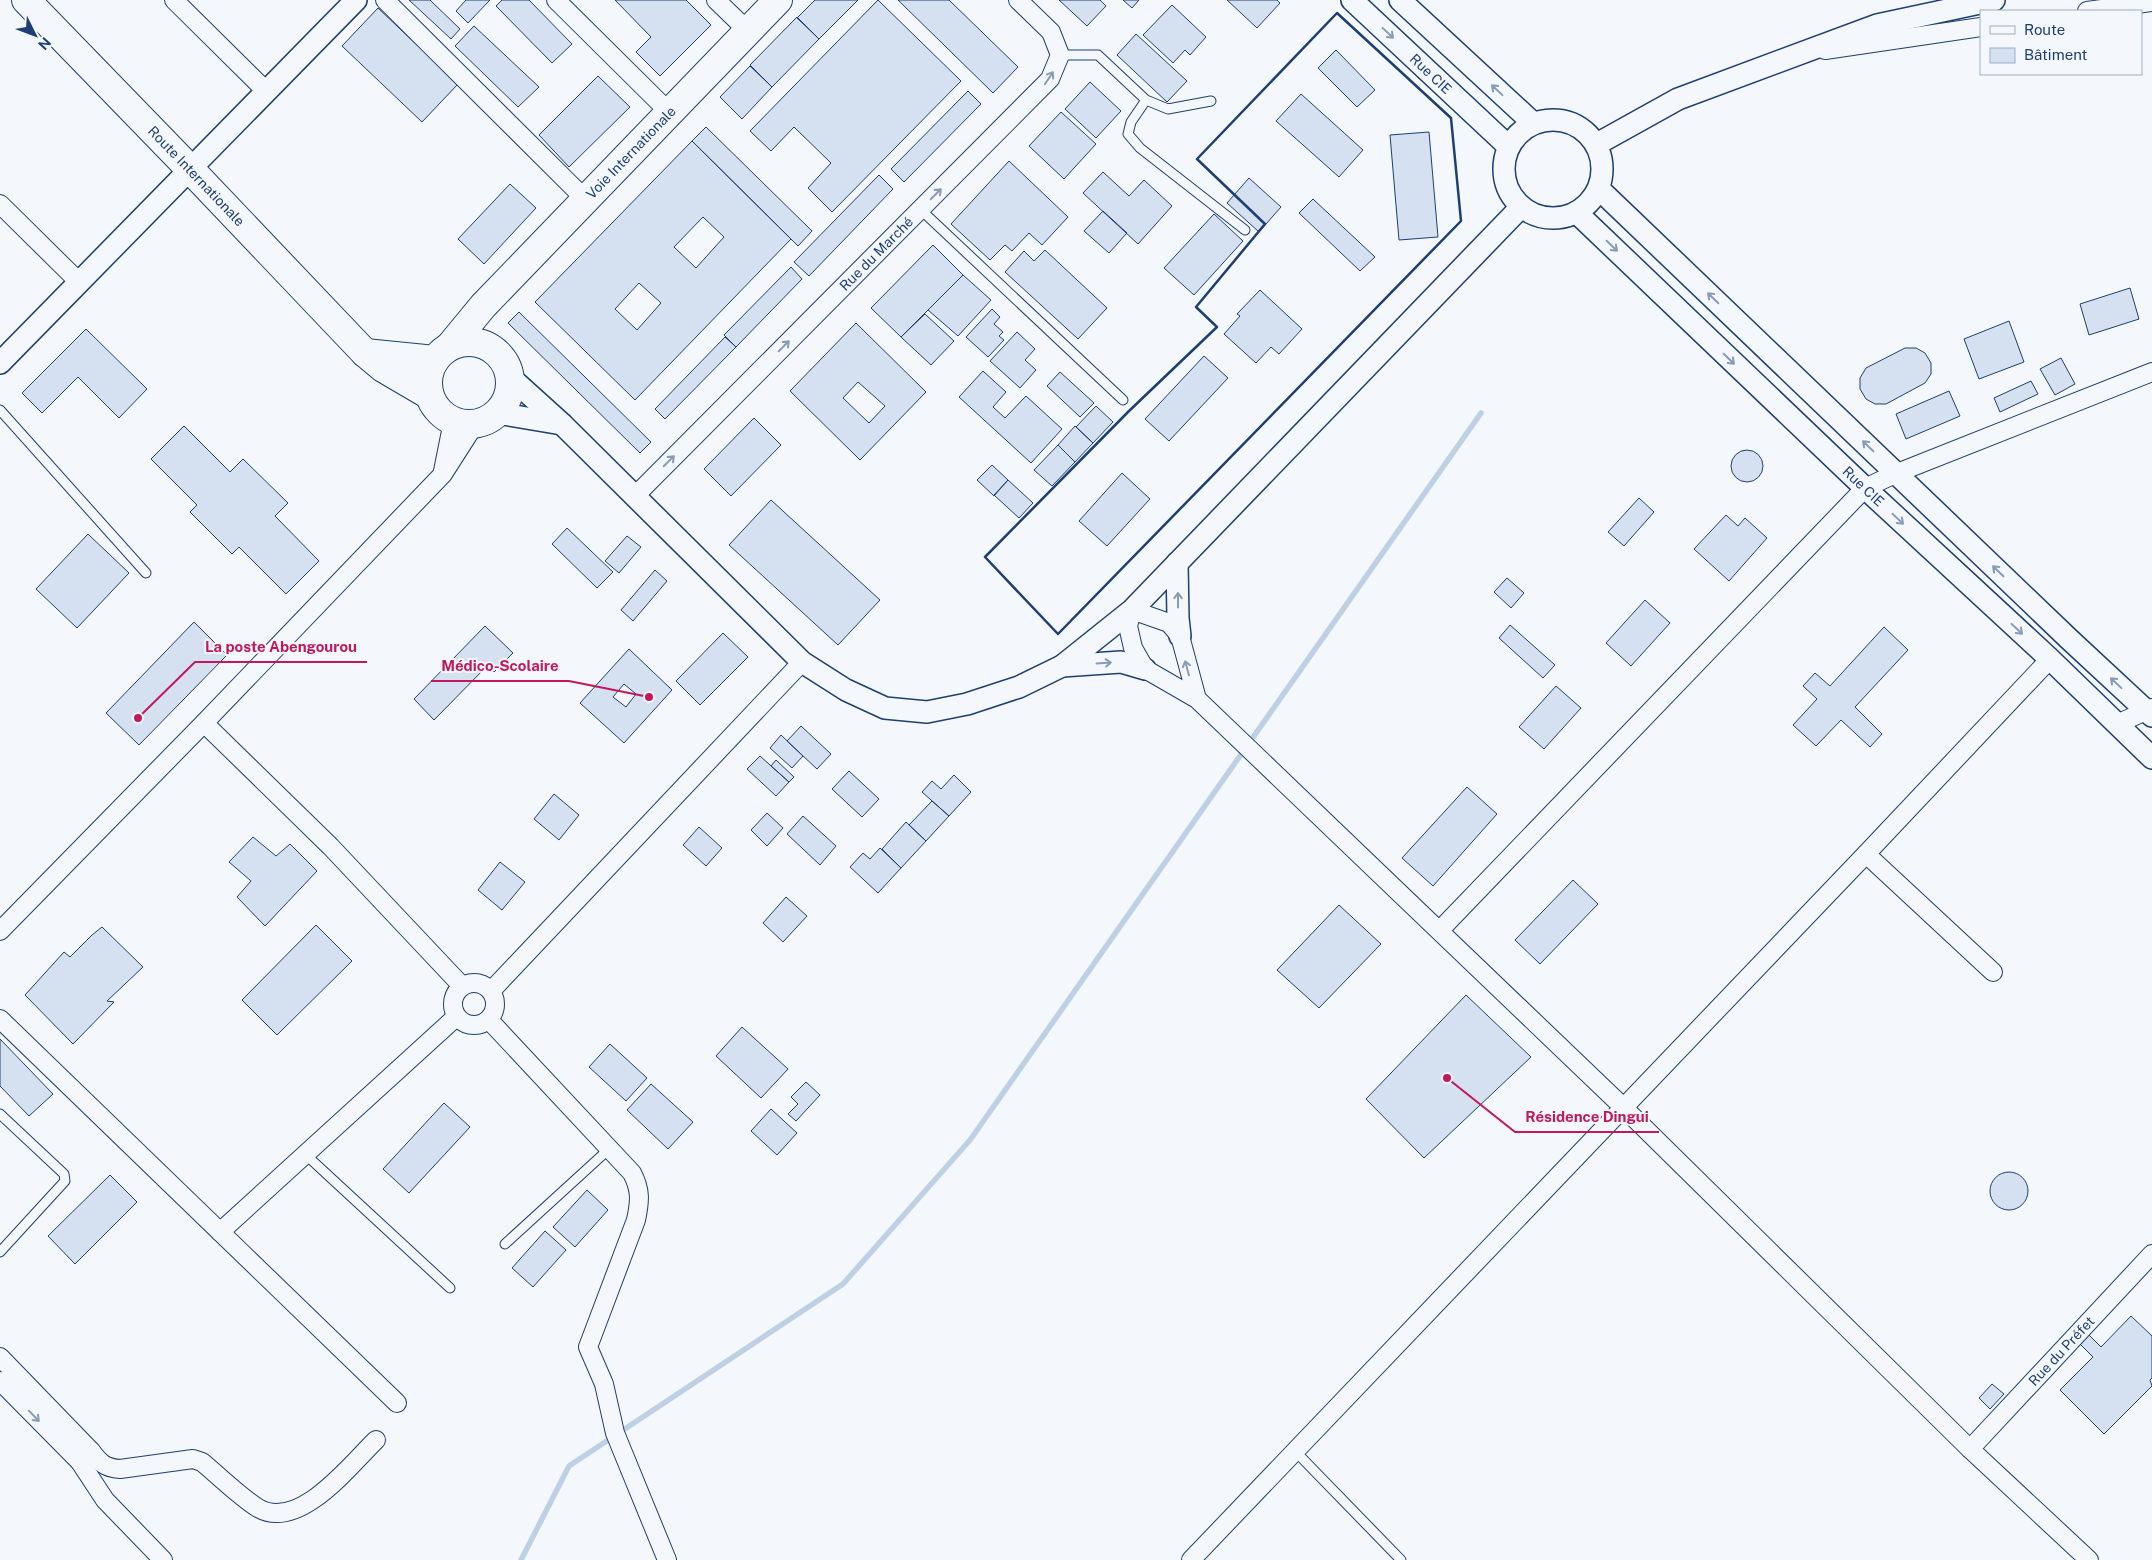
<svg xmlns="http://www.w3.org/2000/svg" width="2152" height="1560" font-family="'Public Sans',sans-serif">
<style>
.lines{fill:none;stroke-linecap:round;stroke-linejoin:round}
.stream{stroke:#bed0e5;stroke-width:5.5}
.building{fill:#d5e0f0;stroke:#1d3f73;fill-rule:evenodd}
.service-casing{stroke:#1d3f73;stroke-width:11}
.minor-casing{stroke:#1d3f73;stroke-width:20}
.tertiary-casing{stroke:#1d3f73;stroke-width:24}
.primary-casing{stroke:#1d3f73;stroke-width:30}
.service{stroke:#f4f7fb;stroke-width:9}
.minor{stroke:#f4f7fb;stroke-width:18}
.tertiary{stroke:#f4f7fb;stroke-width:21}
.primary{stroke:#f4f7fb;stroke-width:28}
.wall{stroke:#1d3f73;stroke-width:2.5}
.oneway{stroke:#889bb7}
.labels{text-anchor:middle;stroke-width:4;stroke-linejoin:round;paint-order:stroke}
.street-label{font-size:14px;fill:#1d3f73;stroke:#f4f7fb}
.leader{fill:none;stroke:#c2185b;stroke-width:2}
.callout-dot{fill:#c2185b;stroke:#f4f7fb;stroke-width:2}
.callout-label{font-size:15px;text-anchor:middle;font-weight:bold;fill:#c2185b;stroke:#f4f7fb;stroke-width:4;stroke-linejoin:round;paint-order:stroke}
</style>
<rect width="100%" height="100%" fill="#f4f7fb"/>
<g class="lines">
<!-- stream -->
<path class="stream" d="M521,1560L569,1466L843,1284L970,1140L1481,413"/>
</g>
<!-- building -->
<path class="building" d="M409,0H430L460,29L451,39Z
M466,0H490L468,23L456,11Z
M502,0H529L572,44L552,63L496,6Z
M615,0H686L711,25L660,76L636,52L651,37Z
M815,0H858L819,39L797,18Z
M878,0L961,81L832,212L808,188L831,163L794,127L771,151L750,131Z
M898,0H949L1018,67L993,93Z
M1059,0H1100L1106,6L1087,26Z
M1123,0H1139L1132,8Z
M1227,0H1277L1280,3L1257,28Z
M1172,5L1206,37L1190,55L1185,50L1173,63L1143,35Z
M378,8L458,84L422,122L342,46Z
M797,17L819,39L772,87L750,65Z
M474,26L539,87L518,107L455,46Z
M1136,34L1187,81L1167,102L1117,55Z
M1336,50L1375,90L1357,107L1318,68Z
M750,66L772,87L742,119L720,97Z
M598,76L630,107L569,167L539,135Z
M1090,82L1121,111L1096,138L1065,109Z
M968,91L981,104L904,182L891,169Z
M1301,94L1363,150L1339,177L1276,121Z
M1061,112L1096,144L1064,179L1029,146Z
M706,127L812,231L798,246L692,141Z
M1429,132L1438,237L1399,240L1390,135Z
M692,141L791,239L635,400L535,302ZM703,217L724,237L696,268L674,247ZM639,283L661,303L637,330L615,309Z
M1009,161L1068,217L1042,245L1029,233L1012,251L1005,245L990,260L951,224Z
M1103,172L1129,196L1144,180L1172,206L1138,244L1083,193Z
M879,175L893,189L809,276L794,262Z
M1249,178L1281,207L1259,232L1227,203Z
M510,184L536,208L484,264L458,239Z
M1313,199L1375,257L1360,271L1299,213Z
M1103,211L1127,233L1109,253L1084,231Z
M1214,214L1243,241L1194,295L1164,268Z
M933,245L963,275L901,337L871,308Z
M1045,250L1107,308L1078,339L1005,272L1024,251L1034,261Z
M791,267L802,279L736,347L724,335Z
M963,275L991,300L958,336L928,310Z
M2130,288L2139,319L2089,335L2080,304Z
M1260,290L1302,329L1279,354L1271,347L1256,363L1224,334L1240,316L1237,314Z
M992,309L1000,317L994,324L1003,332L999,336L1004,340L988,357L966,337Z
M519,312L651,442L640,453L508,323Z
M925,314L954,341L931,365L901,337Z
M2009,321L2024,362L1979,379L1964,339Z
M856,323L926,392L860,460L790,391ZM858,382L885,406L869,423L843,398Z
M86,329L147,389L119,418L78,377L42,413L22,393Z
M1017,332L1035,349L1025,360L1036,370L1020,388L990,361Z
M725,337L736,347L665,419L655,409Z
M1905,348H1916L1925,353L1931,363V374L1925,383L1886,404H1875L1866,399L1860,389V378L1866,368Z
M1204,356L1228,378L1169,441L1145,419Z
M2061,358L2075,384L2055,395L2040,369Z
M983,371L1006,392L993,407L1005,418L1026,396L1062,429L1031,463L959,397Z
M1060,372L1094,403L1080,417L1047,386Z
M2031,381L2038,394L2000,412L1994,398Z
M1949,391L1960,416L1906,439L1896,414Z
M1096,406L1113,422L1093,443L1076,427Z
M754,418L781,445L731,496L704,469Z
M184,426L230,472L243,459L288,503L275,516L319,561L286,594L239,547L232,554L190,512L197,505L151,459Z
M1075,426L1093,443L1075,462L1058,445Z
M1058,445L1075,462L1052,486L1034,470Z
M1731 466a16 16 0 1 1 32 0a16 16 0 1 1-32 0Z
M992,465L1008,480L994,496L977,480Z
M1122,473L1150,499L1107,546L1079,521Z
M1008,480L1033,503L1019,518L994,495Z
M1639,498L1654,512L1624,546L1608,532Z
M771,500L880,600L838,645L729,545Z
M1726,515L1738,526L1745,518L1767,538L1729,581L1694,549Z
M567,528L613,572L597,588L552,544Z
M88,534L129,573L77,628L36,589Z
M627,536L641,547L619,573L605,561Z
M655,570L667,581L633,621L621,610Z
M1507,578L1524,593L1511,608L1494,592Z
M1645,600L1670,623L1631,666L1606,643Z
M194,622L227,655L139,745L106,713Z
M1510,625L1555,665L1543,678L1499,638Z
M485,626L513,653L494,672L487,666L434,720L414,699Z
M1884,627L1908,650L1855,707L1882,734L1870,747L1841,720L1816,746L1793,725L1817,699L1803,686L1815,673L1830,686Z
M723,633L748,657L700,705L676,681Z
M629,649L672,690L624,743L580,703ZM624,684L636,694L626,707L613,697Z
M1556,686L1581,708L1544,749L1519,727Z
M801,726L831,754L817,769L787,741Z
M781,735L803,756L792,768L770,748Z
M760,756L789,782L776,796L747,769Z
M776,760L794,777L789,782L771,766Z
M849,771L879,799L862,817L832,789Z
M954,775L971,792L949,816L922,792L932,781L941,789Z
M1467,787L1497,814L1433,886L1402,858Z
M554,794L579,815L559,840L534,819Z
M932,801L949,816L926,841L909,825Z
M767,813L783,828L767,846L751,830Z
M803,816L836,846L820,865L787,834Z
M906,822L926,841L901,868L882,849Z
M699,827L722,848L706,866L683,845Z
M253,837L276,856L290,844L317,871L265,926L237,897L251,881L229,862Z
M880,848L901,868L878,893L850,867L863,853L870,859Z
M500,862L525,882L502,910L478,890Z
M1573,880L1598,904L1540,964L1515,940Z
M786,897L807,916L783,942L763,923Z
M1339,905L1381,944L1319,1008L1277,970Z
M316,925L352,961L277,1035L242,1000Z
M102,927L143,967L107,1001L114,1002L73,1044L25,995L64,952L70,957L92,935Z
M1466,995L1531,1057L1424,1158L1366,1099Z
M742,1027L788,1069L761,1098L716,1056Z
M0,1039L53,1094L29,1116L0,1086Z
M610,1044L647,1078L626,1101L589,1067Z
M806,1082L820,1095L796,1121L788,1114L798,1104L791,1097Z
M651,1084L693,1122L668,1149L627,1110Z
M444,1103L470,1127L409,1193L383,1169Z
M771,1109L797,1133L777,1155L751,1131Z
M1990 1191a19 19 0 1 1 38 0a19 19 0 1 1-38 0Z
M110,1175L137,1202L75,1264L48,1236Z
M587,1190L608,1210L575,1247L553,1227Z
M545,1231L566,1250L533,1287L512,1268Z
M2131,1316L2152,1336V1378L2150,1380L2152,1386L2104,1434L2060,1390L2093,1357L2080,1344L2089,1335L2101,1347Z
M1992,1384L2004,1394L1990,1409L1979,1398Z"/>
<g class="lines">
<!-- service casing -->
<g class="service-casing">
<path id="service" d="M1060,55H1098L1146,100L1168,109L1211,101
M1146,100L1131,122L1128,134L1140,148L1245,230
M920,209L1123,400
M0,410L146,573
M0,1114L64,1174L65,1181L0,1252
M305,1154L450,1288
M505,1244L609,1149
M1295,1451L1401,1560"/>
</g>
<!-- minor casing -->
<g class="minor-casing">
<g id="minor">
<path d="M174,0L266,91"/>
<path d="M385,0L586,200"/>
<path d="M556,0L669,112"/>
<path d="M716,0L749,32"/>
<path d="M2087,11L2152,2"/>
<path d="M1825,50L1981,27"/>
<path d="M0,204L79,282"/>
<path d="M443,471L453,421"/>
<path id="s1" d="M635,496L1050,79L1060,55L1051,32L1018,0"/>
<path d="M1197,699L1180,636L1169,623L1132,610L1128,626L1133,648L1145,669L1197,699L1623,1107L1970,1449L2089,1560"/>
<path d="M204,723L331,847L462,986"/>
<path d="M2117,724L2152,708"/>
<path d="M1866,854L1993,972"/>
<path d="M1440,930L1865,488L1897,473L2152,372"/>
<path d="M0,931L204,723L443,474L475,424"/>
<circle cx="474" cy="1004" r="21"/>
<path d="M491,991L802,662"/>
<path d="M0,1019L397,1403"/>
<path d="M489,1020L632,1173C641,1190 640,1201 636,1220L588,1347L604,1384L615,1433L667,1560"/>
<path d="M220,1232L456,1017"/>
<path d="M0,1357L91,1451L80,1462L0,1381"/>
<path id="s2" d="M1970,1449L2152,1254"/>
<path d="M91,1451C100,1463 105,1468 120,1469L193,1459L202,1462C219,1476 240,1497 258,1508C299,1532 350,1465 376,1440"/>
<path d="M80,1462L105,1500L163,1560"/>
<path d="M1191,1560L1866,854L2050,659"/>
</g>
</g>
<!-- tertiary casing -->
<g class="tertiary-casing">
<g id="tertiary">
<path id="s3" d="M1352,0L1508,146"/>
<path d="M1400,0L1533,123"/>
<circle cx="1553" cy="169" r="49"/>
<path d="M1597,144L1678,99L1877,25L1994,0"/>
<path d="M1599,189L2069,639L2152,716"/>
<path id="s4" d="M1577,213L1865,488L2050,659L2152,758"/>
<path d="M0,363L356,0"/>
<path d="M510,377L562,424L802,662L846,690L885,708L927,712L967,704L1019,687L1062,666L1132,610L1521,207"/>
<path d="M497,413L562,424"/>
<path d="M1177,563L1178,618L1180,636"/>
<path d="M1062,666L1121,662L1145,669"/>
</g>
</g>
<!-- primary casing -->
<g class="primary-casing">
<g id="primary">
<path id="s5" d="M26,0L189,168L365,353L383,368L429,395"/>
<circle cx="469" cy="383" r="41"/>
<path id="s6" d="M450,346L483,306L778,0"/>
<path d="M365,353L435,360"/>
</g>
</g>
<!-- service -->
<use href="#service" class="service"/>
<!-- minor -->
<use href="#minor" class="minor"/>
<!-- tertiary -->
<use href="#tertiary" class="tertiary"/>
<!-- primary -->
<use href="#primary" class="primary"/>
<!-- wall -->
<path class="wall" d="M1337,13L1451,118L1461,221L1058,634L985,557L1129,411L1217,327L1196,307L1265,224L1197,159Z"/>
</g>
<!-- one-way arrows -->
<defs><path id="oneway-shaft" d="M-6 0H5M1.5-3L5.5 0L1.5 3" fill="none" stroke-width="1.6" stroke-linecap="round" stroke-linejoin="round" transform="scale(1.25)"/></defs>
<g class="oneway">
<use href="#oneway-shaft" transform="translate(1388 33) rotate(43)"/>
<use href="#oneway-shaft" transform="translate(1049 78) rotate(-56)"/>
<use href="#oneway-shaft" transform="translate(1497 90) rotate(-137)"/>
<use href="#oneway-shaft" transform="translate(936 194) rotate(-45)"/>
<use href="#oneway-shaft" transform="translate(1612 246) rotate(44)"/>
<use href="#oneway-shaft" transform="translate(1713 298) rotate(-136)"/>
<use href="#oneway-shaft" transform="translate(784 346) rotate(-45)"/>
<use href="#oneway-shaft" transform="translate(1729 359) rotate(44)"/>
<use href="#oneway-shaft" transform="translate(1868 446) rotate(-136)"/>
<use href="#oneway-shaft" transform="translate(669 461) rotate(-45)"/>
<use href="#oneway-shaft" transform="translate(1898 519) rotate(43)"/>
<use href="#oneway-shaft" transform="translate(1998 571) rotate(-136)"/>
<use href="#oneway-shaft" transform="translate(1178 600) rotate(-90)"/>
<use href="#oneway-shaft" transform="translate(2017 629) rotate(43)"/>
<use href="#oneway-shaft" transform="translate(1104 663) rotate(-4)"/>
<use href="#oneway-shaft" transform="translate(1187 668) rotate(-105)"/>
<use href="#oneway-shaft" transform="translate(2116 683) rotate(-137)"/>
<use href="#oneway-shaft" transform="translate(34 1416) rotate(46)"/>
</g>
<g class="labels">
<!-- street labels -->
<g class="street-label">
<text dy="5" stroke="none"><textPath href="#s3" startOffset="108">Rue CIE</textPath></text>
<text dy="5" stroke="none"><textPath href="#s6" startOffset="265">Voie Internationale</textPath></text>
<text dy="5" stroke="none"><textPath href="#s5" startOffset="245">Route Internationale</textPath></text>
<text dy="5" stroke="none"><textPath href="#s1" startOffset="342">Rue du Marché</textPath></text>
<text dy="5" stroke="none"><textPath href="#s4" startOffset="396">Rue CIE</textPath></text>
<text dy="5" stroke="none"><textPath href="#s2" startOffset="134">Rue du Préfet</textPath></text>
</g>
</g>
<!-- callouts -->
<path class="leader" d="M138 718L195 662H367M649 697L569 681H431M1447 1078L1515 1132H1659"/>
<g class="callout-dot">
<circle cx="138" cy="718" r="5"/>
<circle cx="649" cy="697" r="5"/>
<circle cx="1447" cy="1078" r="5"/>
</g>
<g class="callout-label">
<text x="281" y="652">La poste Abengourou</text>
<text x="500" y="671">Médico-Scolaire</text>
<text x="1587" y="1122">Résidence Dingui</text>
</g>
<!-- legend -->
<rect x="1980" y="10" width="162" height="65" fill="#f4f7fb" stroke="#9eadc5"/>
<rect x="1990" y="26" width="25" height="8" fill="#f4f7fb" stroke="#9eadc5"/>
<text x="2024" y="35" font-size="15" fill="#1d3f73">Route</text>
<rect x="1990" y="48" width="25" height="15" fill="#d5e0f0" stroke="#9eadc5"/>
<text x="2024" y="60" font-size="15" fill="#1d3f73">Bâtiment</text>
<!-- north arrow -->
<g transform="translate(35 35) rotate(132)" stroke="#f4f7fb" stroke-width="4" paint-order="stroke">
<path d="M0-4L9 19L0 12L-9 19Z" fill="#1d3f73"/>
<text y="-8" font-size="14" font-weight="bold" text-anchor="middle" fill="#1d3f73">N</text>
</g>
</svg>
